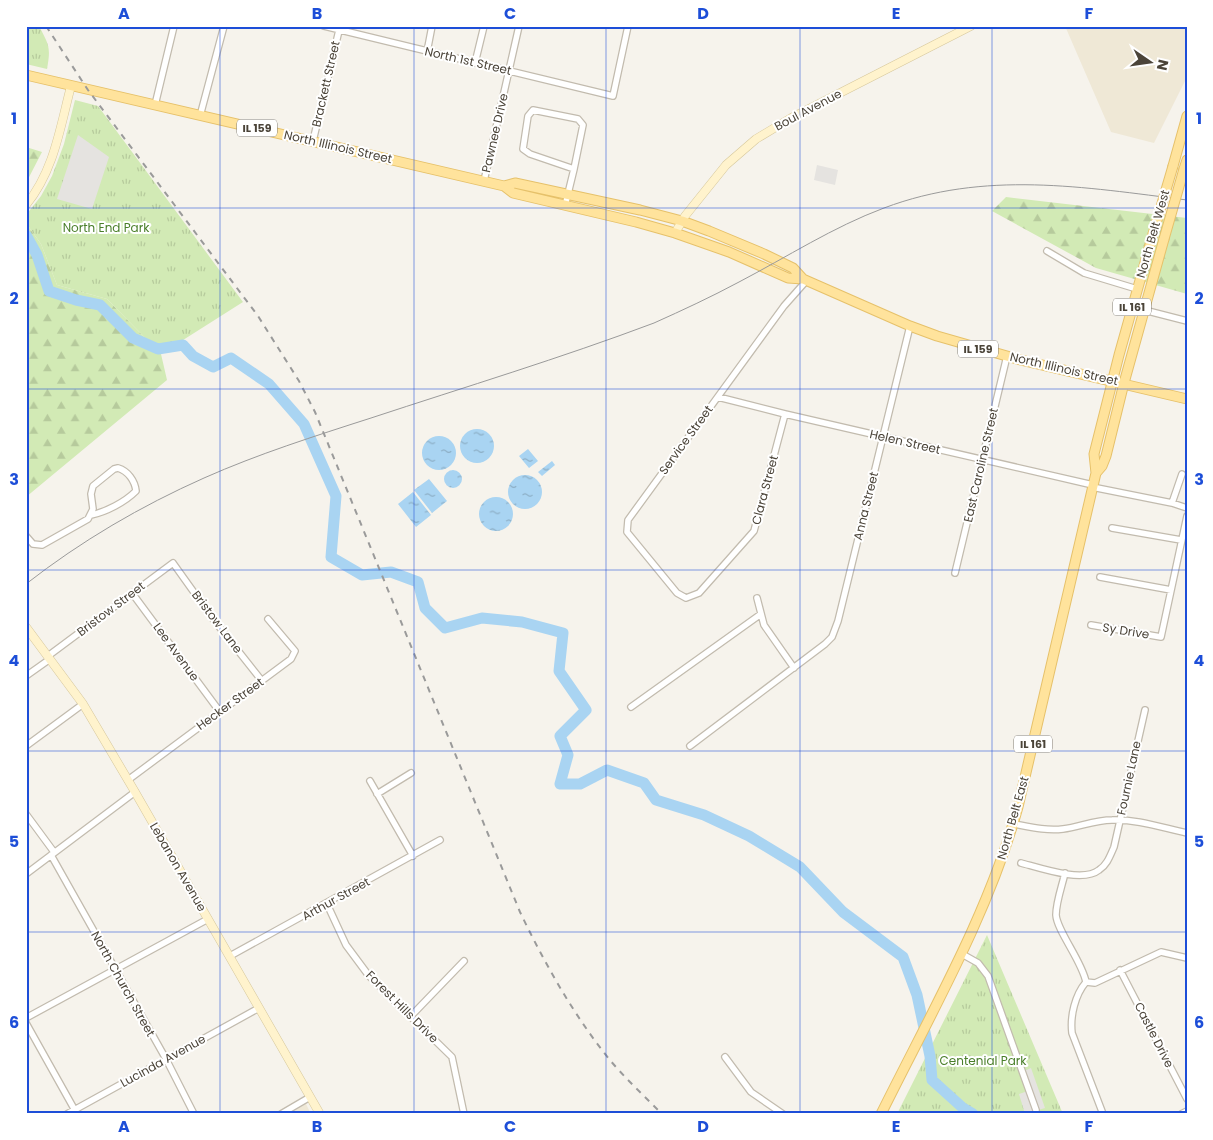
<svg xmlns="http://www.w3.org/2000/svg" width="1213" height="1140" font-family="Poppins,sans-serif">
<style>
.education{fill:#efe8d6}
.forest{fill:url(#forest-firs)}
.park{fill:url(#park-tufts)}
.parking{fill:#e5e3e0}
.water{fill:url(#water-ripples)}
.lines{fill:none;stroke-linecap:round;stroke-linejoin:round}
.river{stroke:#a9d4f2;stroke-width:11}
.street-casing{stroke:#c2bbae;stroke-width:8}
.secondary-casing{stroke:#d6c79b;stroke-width:9}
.primary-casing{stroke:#e6c16a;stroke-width:11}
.street{stroke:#fff;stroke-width:5.5}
.secondary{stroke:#fff3cd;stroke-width:8}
.primary{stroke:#ffe39c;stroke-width:9}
.tram{stroke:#9a9a9a;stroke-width:1}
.rail{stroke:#9a9a9a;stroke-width:2;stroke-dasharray:6 6;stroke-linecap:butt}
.primary-bridge-casing{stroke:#e6c16a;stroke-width:11;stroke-linecap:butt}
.primary-bridge{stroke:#ffe39c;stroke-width:9}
.grid{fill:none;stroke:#1d4ed8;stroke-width:1;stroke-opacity:0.55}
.labels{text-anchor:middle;stroke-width:4;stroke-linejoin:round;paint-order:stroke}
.shield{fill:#fff;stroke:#817c74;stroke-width:1}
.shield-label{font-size:11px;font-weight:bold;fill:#4b4439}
.street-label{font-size:12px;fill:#4b4439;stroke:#fff}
.park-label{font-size:12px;fill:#4a7f2a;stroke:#fff}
.neatline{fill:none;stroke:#1d4ed8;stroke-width:2}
.grid-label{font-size:16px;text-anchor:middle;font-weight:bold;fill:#1d4ed8}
</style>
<defs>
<pattern id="forest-firs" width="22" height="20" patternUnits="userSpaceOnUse" patternTransform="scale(1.25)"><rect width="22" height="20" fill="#d2eab5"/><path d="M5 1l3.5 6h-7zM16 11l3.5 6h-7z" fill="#b6ca9c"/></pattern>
<pattern id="park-tufts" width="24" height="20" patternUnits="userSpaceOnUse" patternTransform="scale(1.25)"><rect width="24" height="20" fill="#d2eab5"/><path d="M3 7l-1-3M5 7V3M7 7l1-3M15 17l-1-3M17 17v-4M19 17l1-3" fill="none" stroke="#b6ca9c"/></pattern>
<pattern id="water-ripples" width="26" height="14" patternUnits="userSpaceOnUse" patternTransform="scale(1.25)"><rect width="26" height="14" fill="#a9d4f2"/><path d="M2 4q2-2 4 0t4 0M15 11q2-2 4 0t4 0" fill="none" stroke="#8caec5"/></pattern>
</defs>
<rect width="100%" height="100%" fill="#f6f3ec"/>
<!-- education -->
<path class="education" d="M1065,26H1187V77L1154,143L1111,132Z
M306,1104L311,1114H289Z"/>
<!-- forest -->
<path class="forest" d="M26,147L42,152L26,183Z
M1006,197L1187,218V294L1096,268L992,211Z
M26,223L41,244L57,285L107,299L161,354L167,380L26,497V359L29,350L26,341Z"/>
<!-- park -->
<path class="park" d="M26,26H39C49,45 51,47 47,69L26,64Z
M75,100L98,106L243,302L161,354L107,299L57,285L41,244L26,223V215L41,196L52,176L64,144Z
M987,935L1063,1114H897Z"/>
<!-- parking -->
<path class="parking" d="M78,135L109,157L92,209L57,199Z
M817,165L838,170L835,185L814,180Z
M1031,1068L1045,1108L1025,1114L1019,1094L1028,1091L1022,1072Z"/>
<!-- water -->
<path class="water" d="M460 446a17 17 0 1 1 34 0a17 17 0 1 1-34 0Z
M422 453a17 17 0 1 1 34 0a17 17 0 1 1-34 0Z
M528,449L538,461L529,468L519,456Z
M552,461L555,465L542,476L538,472Z
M444 479a9 9 0 1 1 18 0a9 9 0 1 1-18 0Z
M508 492a17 17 0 1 1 34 0a17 17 0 1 1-34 0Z
M429,479L447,501L432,513L414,490Z
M413,492L431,515L416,527L398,504Z
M479 514a17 17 0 1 1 34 0a17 17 0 1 1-34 0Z"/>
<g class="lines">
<!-- river -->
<path class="river" d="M26,235L37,255L49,291L76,300L100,305L133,338L158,349L183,345L193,356L213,367L231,358L269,384L304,424L336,496L331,557L362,575L391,572L418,582L425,608L445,628L482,618L522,622L563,633L559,671L586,710L560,736L568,755L560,784H580L607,770L644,783L656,800L704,815L749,836L800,867L843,912L903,957L917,995L930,1056L932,1080L963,1108L973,1114"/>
<!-- street casing -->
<g class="street-casing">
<path id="street" d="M324,26L613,96L628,26
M427,52L432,26
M475,63L484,26
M155,105L174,26
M533,110L578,119L583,125L574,169L530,154L523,149L528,116Z
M200,116L224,26
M313,141L340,26
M484,181L519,26
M565,206L574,169
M1047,251L1084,273L1137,289
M1144,310L1187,321
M718,397L785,414L1093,485
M785,414L754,531L699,593L686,598L677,593L627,532L628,520L784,306L807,280
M1092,487L1172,503L1187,508
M1172,503L1182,474
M1112,528L1181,540
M26,536L33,544L42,545L88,519L93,509L91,494L93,486L114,469L118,468C128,471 135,481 136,491C125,502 106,512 91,515
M955,573L1007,356
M1100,577L1171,590
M132,593L220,712
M757,598L764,625L794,668
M1091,625L1161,637L1187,516
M48,656L173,563L213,619L262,681
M26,676L50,659
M631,707L761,614
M26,746L83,704
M690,746L825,644L832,637L838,621L910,326
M128,780L291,659L295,651L268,619
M370,781L413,856
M377,794L411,773
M26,814L54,852
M1014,824C1030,827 1046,831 1063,829C1079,827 1095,820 1112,820C1137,819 1163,828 1187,833
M51,855L166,1059L194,1114
M1021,863C1040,868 1083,883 1099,870C1107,865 1110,856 1114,847L1145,710
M1065,873C1062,886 1056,902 1056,915C1057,931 1082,961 1086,982
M26,874L135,792
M327,904L346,945L369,976L452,1057L464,1114
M962,954L978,963L988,976L1036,1110
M230,956L440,840
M1120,970L1187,1099
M1086,982C1075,995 1070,1016 1072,1033L1103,1114
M1086,982L1095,983L1161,952L1187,958
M411,1016L464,961
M26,1018L208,919
M26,1023L77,1114
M725,1057L751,1092L783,1114
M67,1114L259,1008
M281,1114L310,1097
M1181,1114L1187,1111"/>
</g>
<!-- secondary casing -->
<g class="secondary-casing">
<path id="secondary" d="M26,205C54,171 60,128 71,86
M675,233L685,216L726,165L756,139L791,118L971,26
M26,627L83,704L135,792L320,1114"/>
</g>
<!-- primary casing -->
<g class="primary-casing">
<path id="primary" d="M26,75L504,186L515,183L640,210L682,221L709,231L764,254L793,268L803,279
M1173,166L1187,116
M1184,169L1187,160
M504,186L513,193L636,222L675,233L729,252L788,278L803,279L910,326L937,336L1017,359L1187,399
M1096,473L1094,454L1119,355L1153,234
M881,1114C931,1013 988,915 1018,807L1096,473L1102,466L1106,456L1124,383L1164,239"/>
</g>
<!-- street -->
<use href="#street" class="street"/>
<!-- secondary -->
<use href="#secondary" class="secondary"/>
<!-- primary -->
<use href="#primary" class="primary"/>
<!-- tram -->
<path class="tram" d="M26,584C81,541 141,506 204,478C258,454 315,436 371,418C465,387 561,358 654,323C683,310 711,297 739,282C787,257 833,227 884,208C985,170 1083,187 1187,200"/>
<!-- rail -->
<path class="rail" d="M46,26L88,90L258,316L299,381L315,412L520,912C545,964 573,1014 609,1059C625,1078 644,1096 662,1114"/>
<!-- primary-bridge casing -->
<g class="primary-bridge-casing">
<path id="primary-bridge" d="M1153,234L1173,166
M1164,239L1184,169"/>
</g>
<!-- primary-bridge -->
<use href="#primary-bridge" class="primary-bridge"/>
</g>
<!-- grid -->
<path class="grid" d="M220,26V1114M414,26V1114M606,26V1114M800,26V1114M992,26V1114M26,208H1187M26,389H1187M26,570H1187M26,751H1187M26,932H1187"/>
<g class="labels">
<!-- shield labels -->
<g class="shield">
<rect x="237" y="119.5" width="40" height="17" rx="4"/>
<rect x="1113" y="298.5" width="38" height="17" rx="4"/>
<rect x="958" y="340.5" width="40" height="17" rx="4"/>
<rect x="1014" y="735.5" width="38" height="17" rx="4"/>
</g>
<g class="shield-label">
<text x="257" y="132">IL 159</text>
<text x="1132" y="311">IL 161</text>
<text x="978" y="353">IL 159</text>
<text x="1033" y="748">IL 161</text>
</g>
<!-- street labels -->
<g class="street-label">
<text transform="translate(468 61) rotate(13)" y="4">North 1st Street</text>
<text transform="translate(326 84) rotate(-77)" y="4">Brackett Street</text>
<text transform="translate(808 110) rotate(-28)" y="4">Boul Avenue</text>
<text transform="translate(495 133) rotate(-77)" y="4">Pawnee Drive</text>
<text transform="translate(338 147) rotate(13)" y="4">North Illinois Street</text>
<text transform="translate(1153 234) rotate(-74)" y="4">North Belt West</text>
<text transform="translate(1064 369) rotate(13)" y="4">North Illinois Street</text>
<text transform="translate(686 440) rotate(-54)" y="4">Service Street</text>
<text transform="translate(905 442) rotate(13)" y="4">Helen Street</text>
<text transform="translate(981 465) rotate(-77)" y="4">East Caroline Street</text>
<text transform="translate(765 490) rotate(-75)" y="4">Clara Street</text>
<text transform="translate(866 506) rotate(-76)" y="4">Anna Street</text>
<text transform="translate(111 609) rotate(-37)" y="4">Bristow Street</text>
<text transform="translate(217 622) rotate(53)" y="4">Bristow Lane</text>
<text transform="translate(1126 631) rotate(9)" y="4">Sy Drive</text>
<text transform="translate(176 652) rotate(54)" y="4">Lee Avenue</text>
<text transform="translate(230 704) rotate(-36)" y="4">Hecker Street</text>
<text transform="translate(1129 778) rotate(-78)" y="4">Fournie Lane</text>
<text transform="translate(1013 818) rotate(-74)" y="4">North Belt East</text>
<text transform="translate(178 867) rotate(60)" y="4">Lebanon Avenue</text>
<text transform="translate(336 899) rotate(-29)" y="4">Arthur Street</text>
<text transform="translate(123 984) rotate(61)" y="4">North Church Street</text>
<text transform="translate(402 1007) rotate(45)" y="4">Forest Hills Drive</text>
<text transform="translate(1154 1035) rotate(63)" y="4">Castle Drive</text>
<text transform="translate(163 1061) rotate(-29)" y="4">Lucinda Avenue</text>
</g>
<!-- park labels -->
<g class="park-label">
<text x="106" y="232">North End Park</text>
<text x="983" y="1065">Centenial Park</text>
</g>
</g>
<!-- border -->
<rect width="1213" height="1140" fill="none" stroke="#ffffff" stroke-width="55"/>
<!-- north arrow -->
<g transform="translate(1150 62) rotate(103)" stroke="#ffffff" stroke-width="4" paint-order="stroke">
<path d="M0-4L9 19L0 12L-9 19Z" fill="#4b4439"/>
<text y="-8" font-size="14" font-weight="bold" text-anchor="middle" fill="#4b4439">N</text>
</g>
<rect x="28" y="28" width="1158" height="1084" class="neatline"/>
<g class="grid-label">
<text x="124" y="19">A</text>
<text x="317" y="19">B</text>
<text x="510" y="19">C</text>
<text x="703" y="19">D</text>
<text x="896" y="19">E</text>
<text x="1089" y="19">F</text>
<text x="14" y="124">1</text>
<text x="1199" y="124">1</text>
<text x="14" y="304">2</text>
<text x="1199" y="304">2</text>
<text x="14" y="485">3</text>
<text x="1199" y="485">3</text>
<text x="14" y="666">4</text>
<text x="1199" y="666">4</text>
<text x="14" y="847">5</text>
<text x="1199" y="847">5</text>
<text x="14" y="1028">6</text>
<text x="1199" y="1028">6</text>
<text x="124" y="1132">A</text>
<text x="317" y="1132">B</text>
<text x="510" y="1132">C</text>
<text x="703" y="1132">D</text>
<text x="896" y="1132">E</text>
<text x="1089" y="1132">F</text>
</g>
</svg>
